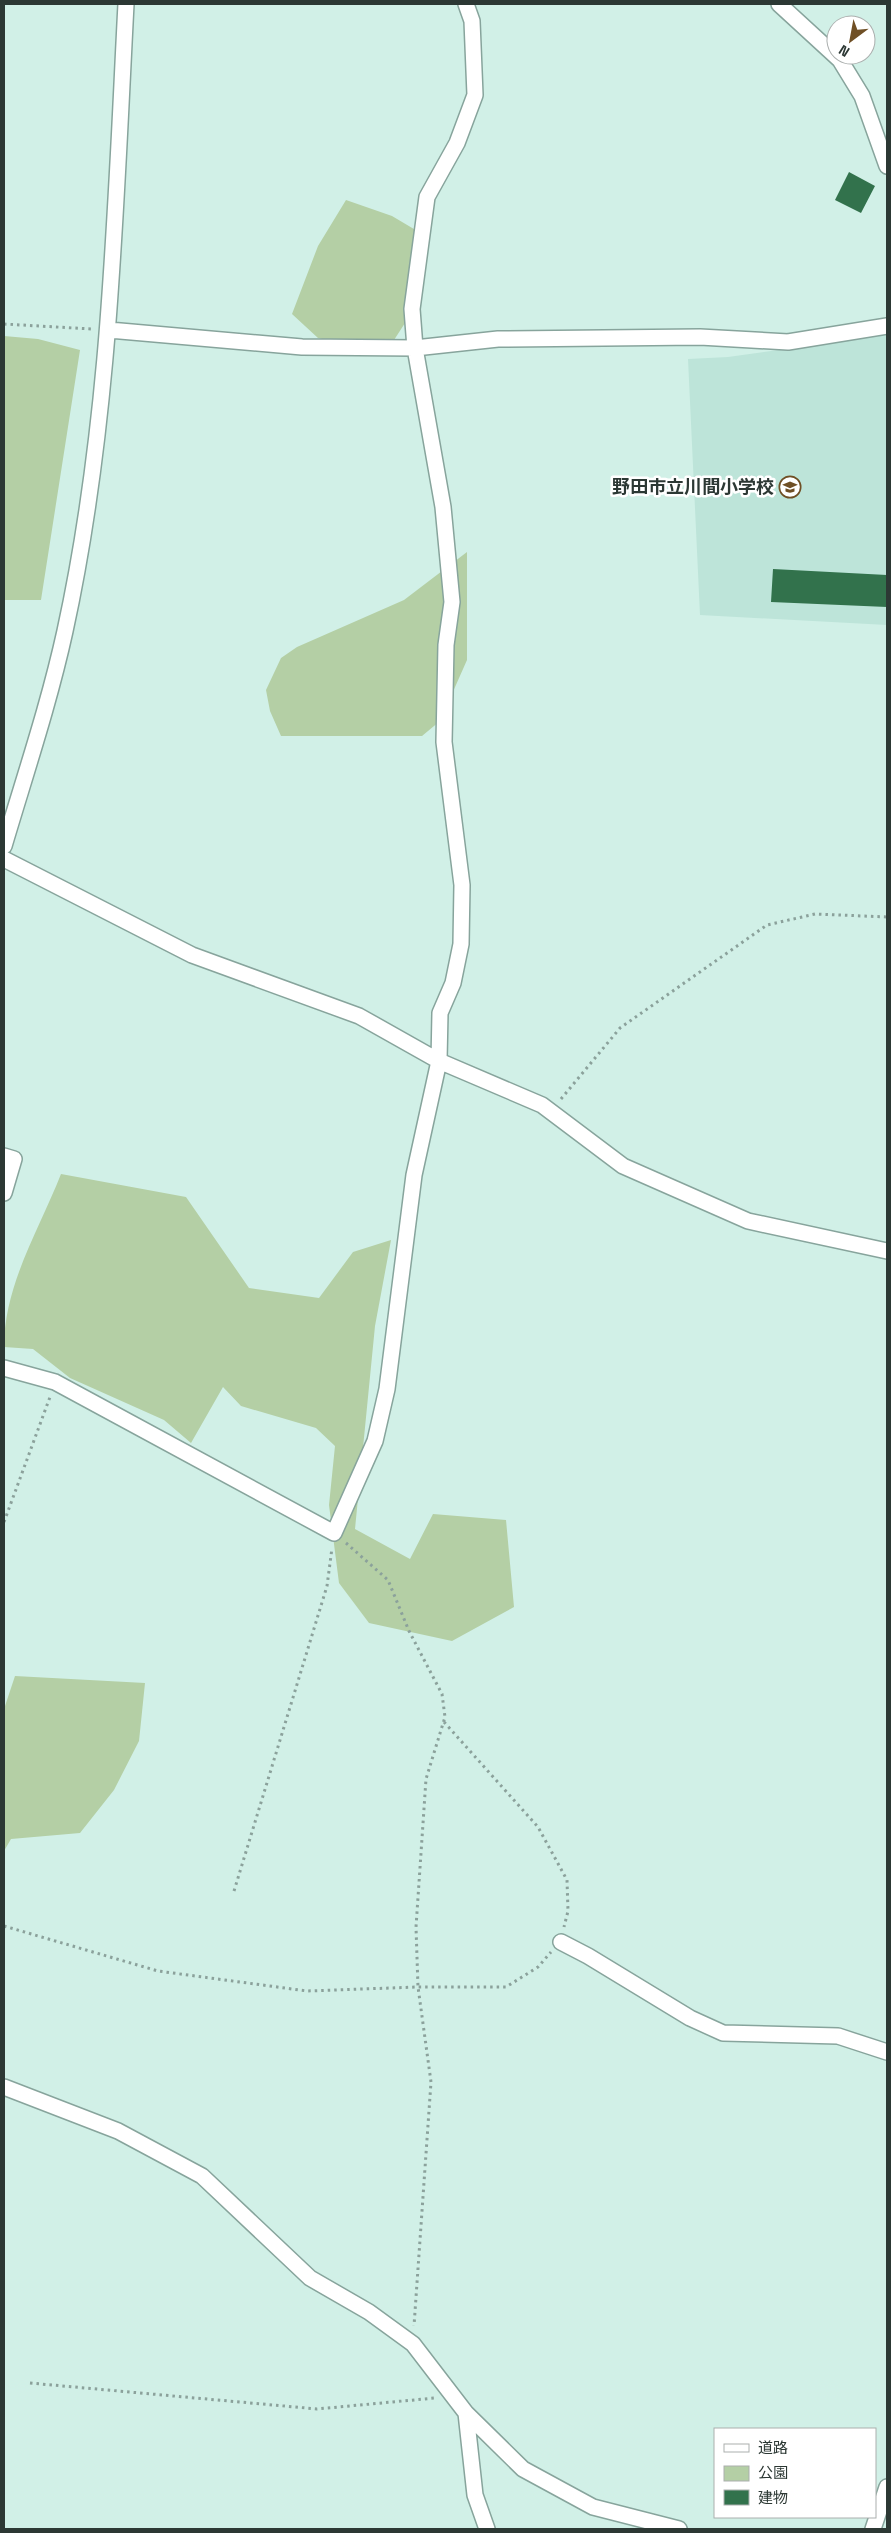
<svg xmlns="http://www.w3.org/2000/svg" width="891" height="2533" font-family="'Space Grotesk','Noto Sans JP',sans-serif">
<style>
.built{fill:#bde4d9}
.green{fill:#b4cfa5}
.building{fill:#32724c}
.lines{fill:none;stroke-linecap:round;stroke-linejoin:round}
.minor-casing{stroke:#87a49c;stroke-width:18}
.path{stroke:#8ba19b;stroke-width:3;stroke-dasharray:2.5 4;stroke-linecap:butt}
.minor{stroke:#fff;stroke-width:15}
.labels{text-anchor:middle;stroke-width:5;stroke-linejoin:round;paint-order:stroke}
.poi-label{font-size:18px;font-weight:bold;fill:#2c3834;stroke:#fff;text-anchor:end}
</style>
<rect width="100%" height="100%" fill="#d1f0e7"/>
<!-- built -->
<path class="built" d="M887,335V625L700,615L688,359L728,357Z"/>
<!-- green -->
<path class="green" d="M346,200L392,216L424,235L405,323L385,354L318,338L292,314L318,246Z
M4,336L38,339L80,350L41,600H4Z
M467,552V660L440,721L422,736H281L270,711L266,690L281,658L297,647L404,600Z
M61,1174L186,1197L249,1288L319,1298L353,1252L391,1240L375,1326L355,1529L410,1559L433,1514L506,1520L514,1607L452,1641L369,1623L339,1583L329,1505L335,1446L316,1428L241,1406L223,1387L191,1443L164,1420L70,1378L33,1349L4,1347C4,1285 39,1230 61,1174Z
M15,1676L145,1683L139,1741L114,1790L80,1833L11,1839L4,1851V1709Z"/>
<!-- building -->
<path class="building" d="M849,172L875,186L861,213L835,200Z
M773,569L887,575V607L771,602Z"/>
<g class="lines">
<!-- minor casing -->
<g class="minor-casing">
<path id="minor" d="M779,4L840,60L862,96L887,166
M109,330L302,347L415,348L498,339L700,337L788,342L887,326
M4,846C25,775 49,704 65,631C110,425 115,214 126,4
M4,859L192,955L359,1016L439,1061L542,1105L623,1166L748,1221L887,1251
M4,1156L14,1159L4,1193
M4,1368L55,1382L334,1533L375,1441L387,1389L414,1175L439,1061L440,1013L453,983L461,944L462,885L444,742L446,645L452,602L443,507L415,348L412,309L427,197L457,143L475,95L472,21L466,4
M561,1942L588,1956L690,2018L723,2033L838,2036L887,2052
M4,2087L118,2131L202,2176L310,2278L369,2312L413,2344L466,2413L523,2469L593,2507L679,2529
M466,2413L475,2495L487,2529
M873,2529L887,2487"/>
</g>
<!-- path -->
<path class="path" d="M4,324L91,329
M561,1099L620,1028L767,925L815,914L887,917
M4,1522L50,1397
M346,1543L388,1580L409,1631L442,1694L445,1717L426,1779L416,1927L418,1987L431,2082L414,2326
M444,1722L538,1827L567,1880L568,1911L564,1927
M234,1891L327,1586L332,1548
M4,1926L158,1971L307,1991L418,1987H506L538,1967L551,1952
M30,2383L317,2409L435,2398"/>
<!-- minor -->
<use href="#minor" class="minor"/>
</g>
<!-- icons -->
<defs>
<g id="school-ring" transform="scale(1.125)"><circle r="9.5" fill="#fff" stroke="#6f4f25" stroke-width="1.5"/><path d="M0-5L7-2L0 1L-7-2ZM-4 1L0 2.5L4 1V4Q0 6-4 4Z" fill="#6f4f25"/></g>
</defs>
<g fill-rule="evenodd">
<use href="#school-ring" x="790" y="487"/>
</g>
<g class="labels">
<!-- poi labels -->
<g class="poi-label">
<text x="774" y="493">野田市立川間小学校</text>
</g>
</g>
<!-- border -->
<rect width="891" height="2533" fill="none" stroke="#2c3834" stroke-width="10"/>
<!-- legend -->
<rect x="714" y="2428" width="162" height="90" fill="#ffffff" stroke="#abafae"/>
<rect x="724" y="2444" width="25" height="8" fill="#ffffff" stroke="#abafae"/>
<text x="758" y="2453" font-size="15" fill="#2c3834">道路</text>
<rect x="724" y="2466" width="25" height="15" fill="#b4cfa5" stroke="#abafae"/>
<text x="758" y="2478" font-size="15" fill="#2c3834">公園</text>
<rect x="724" y="2490" width="25" height="15" fill="#32724c" stroke="#abafae"/>
<text x="758" y="2503" font-size="15" fill="#2c3834">建物</text>
<!-- north arrow -->
<g transform="translate(851 40) rotate(212)"><circle r="24" fill="#ffffff" stroke="#abafae"/>
<path d="M0-4L9 19L0 12L-9 19Z" fill="#6f4f25"/>
<text y="-8" font-size="14" font-weight="bold" text-anchor="middle" fill="#2c3834">N</text>
</g>
</svg>
